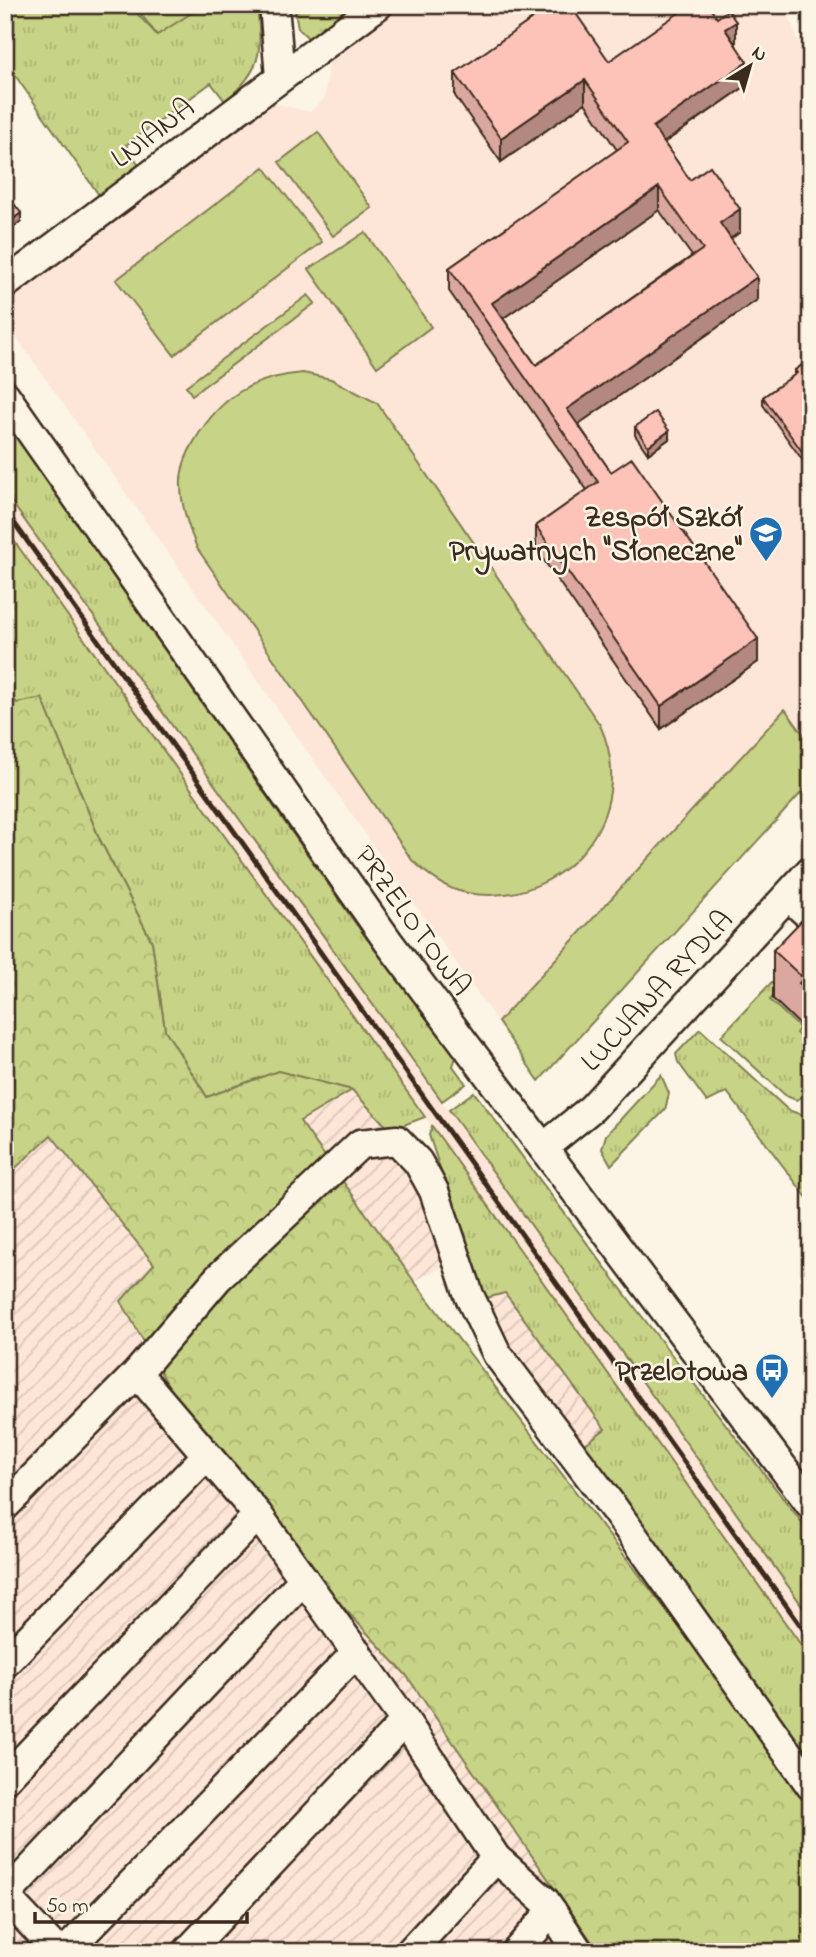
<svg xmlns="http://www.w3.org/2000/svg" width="816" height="1957" font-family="'Indie Flower',sans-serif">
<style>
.built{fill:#fde6d8}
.industrial{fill:url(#industrial-furrows)}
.grass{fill:url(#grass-tufts);stroke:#817e52;stroke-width:2}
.forest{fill:url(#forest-crowns);stroke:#817e52;stroke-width:2}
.garden{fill:#c7d386;stroke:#817e52;stroke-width:2}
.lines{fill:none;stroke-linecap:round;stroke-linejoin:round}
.minor-casing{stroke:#3b2a1e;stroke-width:33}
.minor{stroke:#fcf5e5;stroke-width:28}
.rail{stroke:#3b2a1e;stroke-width:5}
.wall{fill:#daa89e;stroke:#3b2a1e;stroke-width:2;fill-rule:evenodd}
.shaded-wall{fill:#b28881;stroke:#3b2a1e;stroke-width:2}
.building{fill:#fec3b8;stroke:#3b2a1e;stroke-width:2;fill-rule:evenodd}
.labels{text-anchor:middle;stroke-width:5;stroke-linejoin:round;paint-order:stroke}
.street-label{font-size:30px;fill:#3b2a1e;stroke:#fcf5e5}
.poi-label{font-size:30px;font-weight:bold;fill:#3b2a1e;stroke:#fcf5e5;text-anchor:end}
</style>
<defs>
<pattern id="industrial-furrows" width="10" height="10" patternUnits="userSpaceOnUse" patternTransform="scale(1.75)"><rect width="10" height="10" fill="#fde6d8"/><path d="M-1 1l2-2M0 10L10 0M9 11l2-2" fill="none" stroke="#dac5b9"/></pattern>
<pattern id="grass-tufts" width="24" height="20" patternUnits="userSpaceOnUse" patternTransform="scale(1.75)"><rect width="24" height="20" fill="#c7d386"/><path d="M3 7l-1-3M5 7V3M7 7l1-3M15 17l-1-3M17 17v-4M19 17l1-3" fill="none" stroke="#acb573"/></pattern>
<pattern id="forest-crowns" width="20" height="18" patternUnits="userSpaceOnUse" patternTransform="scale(1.75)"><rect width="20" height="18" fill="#c7d386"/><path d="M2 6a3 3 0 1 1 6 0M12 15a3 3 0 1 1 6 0" fill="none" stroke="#acb573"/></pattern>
</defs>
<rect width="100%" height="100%" fill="#fcf5e5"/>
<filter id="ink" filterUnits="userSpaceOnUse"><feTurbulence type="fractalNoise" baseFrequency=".0143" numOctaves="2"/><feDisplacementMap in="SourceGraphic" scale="14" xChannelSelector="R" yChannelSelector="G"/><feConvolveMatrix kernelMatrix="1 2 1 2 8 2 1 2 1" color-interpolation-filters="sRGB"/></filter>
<g filter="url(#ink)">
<!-- built -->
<path class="built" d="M399,5H785L811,75V782L539,1081L5,321V301L270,102L310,112L324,99L330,58Z
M5,493L811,1618V1659L5,528Z"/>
<!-- industrial -->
<path class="industrial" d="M352,1090L390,1130L450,1264L414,1281L300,1121Z
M51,1134L155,1264L258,1515L406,1675L599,1952H5V1178Z
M504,1293L605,1429L580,1448L497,1335L483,1299Z"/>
<!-- grass -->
<path class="grass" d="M5,5H129L157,35L202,5H257C262,52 263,69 225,101L211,83L126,145L139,165L99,195L5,61Z
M294,5H342L348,14L309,39L298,28Z
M5,421L353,920L456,1057L453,1066L466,1084L442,1101L5,493Z
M5,528L425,1117L390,1130L352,1090L278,1071L207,1097L165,1030L152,942L99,838L42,699L17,703L5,693Z
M800,952L801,966L770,1000L800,1028L796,1033L811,1047V1093L796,1100L786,1096L721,1036Z
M700,1029L788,1110L811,1118V1203L727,1092L707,1102L678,1062L676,1054Z
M661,1075L669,1093L665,1110L611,1165L602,1149L606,1135Z
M474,1092L637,1310L811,1534V1618L449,1110Z
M432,1126L811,1659V1769L580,1448L605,1429L505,1293L483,1299L429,1135Z"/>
<!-- forest -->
<path class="forest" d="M5,693L17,703L42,698L99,838L152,942L165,1030L207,1097L278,1071L352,1090L300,1121L414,1281L811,1799V1952H599L406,1675L258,1515L207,1455L121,1301L154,1264L51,1135L5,1178Z"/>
<!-- garden -->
<path class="garden" d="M134,5H204L157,35Z
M318,132L372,208L333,236L279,162Z
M264,167L322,242L174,355L116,280Z
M365,232L431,327L377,367L309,269Z
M308,295L315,303L192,395L186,386Z
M303,373L331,379L377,403L600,725C641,815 563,910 467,893C445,889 428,875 412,860L197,548C189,529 181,507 181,486C180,470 187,453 195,440C221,396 253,377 303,373Z
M785,709L811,745V782L539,1081L498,1022Z"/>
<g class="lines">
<!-- minor casing -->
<g class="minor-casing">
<path id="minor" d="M274,5L280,77
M5,284L378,5
M5,395L390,944L811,1505
M789,897L811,917
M543,1148L592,1108L811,870
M137,1373L258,1515L405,1721L496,1858L545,1901L579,1952
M5,1506L137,1373L218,1278L360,1144L397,1140L418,1162L434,1191L469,1295L497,1354L615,1510L811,1786
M5,1663L207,1455
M5,1779L258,1515
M5,1896L304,1579
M5,1896L58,1952
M65,1952L357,1652
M187,1952L405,1721
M410,1952L496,1858
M516,1952L552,1911"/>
</g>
<!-- minor -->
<use href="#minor" class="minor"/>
<!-- rail -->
<path class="rail" d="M5,510L811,1640"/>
</g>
<!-- wall -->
<path class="wall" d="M736,45L747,85L664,143L690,180L740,232L731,239L757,300L578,424L611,472L758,662L661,729L536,549V526L587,490L449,291V268L617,150L585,103L501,162L455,96V73L609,61ZM659,210L692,256L536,365L503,318Z
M811,359V472L763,405V397L795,375V370Z
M635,427L669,439L648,454L635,435Z
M811,927V1042L799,1031V1024L773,999V950Z"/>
<!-- shaded-wall -->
<path class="shaded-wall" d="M736,22V45L725,29Z
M747,62V85L653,150V127Z
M585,80V103L501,162V138Z
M659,187V210L492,326V303Z
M740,209V232L720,246V223Z
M21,213V221L5,234V225Z
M757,277V300L567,432V409Z
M669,431V439L648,454V446Z
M758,639V662L661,729V706Z"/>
<!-- building -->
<path class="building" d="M552,5H570L609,61L690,5H708L717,18L728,10L736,22L725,29L747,62L653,127L690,180L710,166L740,209L720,223L757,277L567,409L611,472L632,458L758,639L661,706L536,526L598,482L449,268L628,142L585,80L501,138L455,73ZM659,187L703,249L536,365L492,303Z
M15,205L21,213L5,225V212Z
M811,359V464L763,397L797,373L795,370Z
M656,412L669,431L648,446L635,427Z
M803,919L811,927V993L799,983L803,978L773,950Z"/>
</g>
<!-- icons -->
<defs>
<g id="school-pin" transform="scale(1.75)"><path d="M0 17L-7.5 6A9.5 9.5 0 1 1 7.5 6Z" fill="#1f6fb2" stroke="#fcf5e5"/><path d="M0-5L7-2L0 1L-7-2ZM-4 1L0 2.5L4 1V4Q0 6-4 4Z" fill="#fff"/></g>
<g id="bus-pin" transform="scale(1.75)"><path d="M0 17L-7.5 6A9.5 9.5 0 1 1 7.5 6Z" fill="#1f6fb2" stroke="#fcf5e5"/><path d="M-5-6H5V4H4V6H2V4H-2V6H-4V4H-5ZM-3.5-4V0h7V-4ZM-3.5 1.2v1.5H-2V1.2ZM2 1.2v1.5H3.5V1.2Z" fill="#fff"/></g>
</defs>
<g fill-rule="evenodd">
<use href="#school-pin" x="766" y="533"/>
<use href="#bus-pin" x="772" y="1370"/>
</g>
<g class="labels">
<!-- street labels -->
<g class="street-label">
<text transform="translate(152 132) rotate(-37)" y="10">LNIANA</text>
<text transform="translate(414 920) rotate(54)" y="10">PRZELOTOWA</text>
<text transform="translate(656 990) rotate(-47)" y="10">LUCJANA RYDLA</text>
</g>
<!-- poi labels -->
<g class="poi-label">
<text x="742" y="526">Zespół Szkół<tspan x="742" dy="34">Prywatnych "Słoneczne"</tspan></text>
<text x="748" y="1380">Przelotowa</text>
</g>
</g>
<!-- margin -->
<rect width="816" height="1957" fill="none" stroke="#fcf5e5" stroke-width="28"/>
<rect x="14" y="14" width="788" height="1929" fill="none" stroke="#3b2a1e" stroke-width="2.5" filter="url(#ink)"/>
<!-- north arrow -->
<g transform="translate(750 66) rotate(37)" stroke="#fcf5e5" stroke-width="5" paint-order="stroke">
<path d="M0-5L12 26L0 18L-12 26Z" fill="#3b2a1e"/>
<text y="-10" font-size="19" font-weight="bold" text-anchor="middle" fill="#3b2a1e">N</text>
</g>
<!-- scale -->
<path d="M35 1912v10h212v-10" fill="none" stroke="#3b2a1e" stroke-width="3.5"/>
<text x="46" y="1912" font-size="21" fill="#3b2a1e" stroke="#fcf5e5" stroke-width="5" paint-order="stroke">50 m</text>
</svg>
